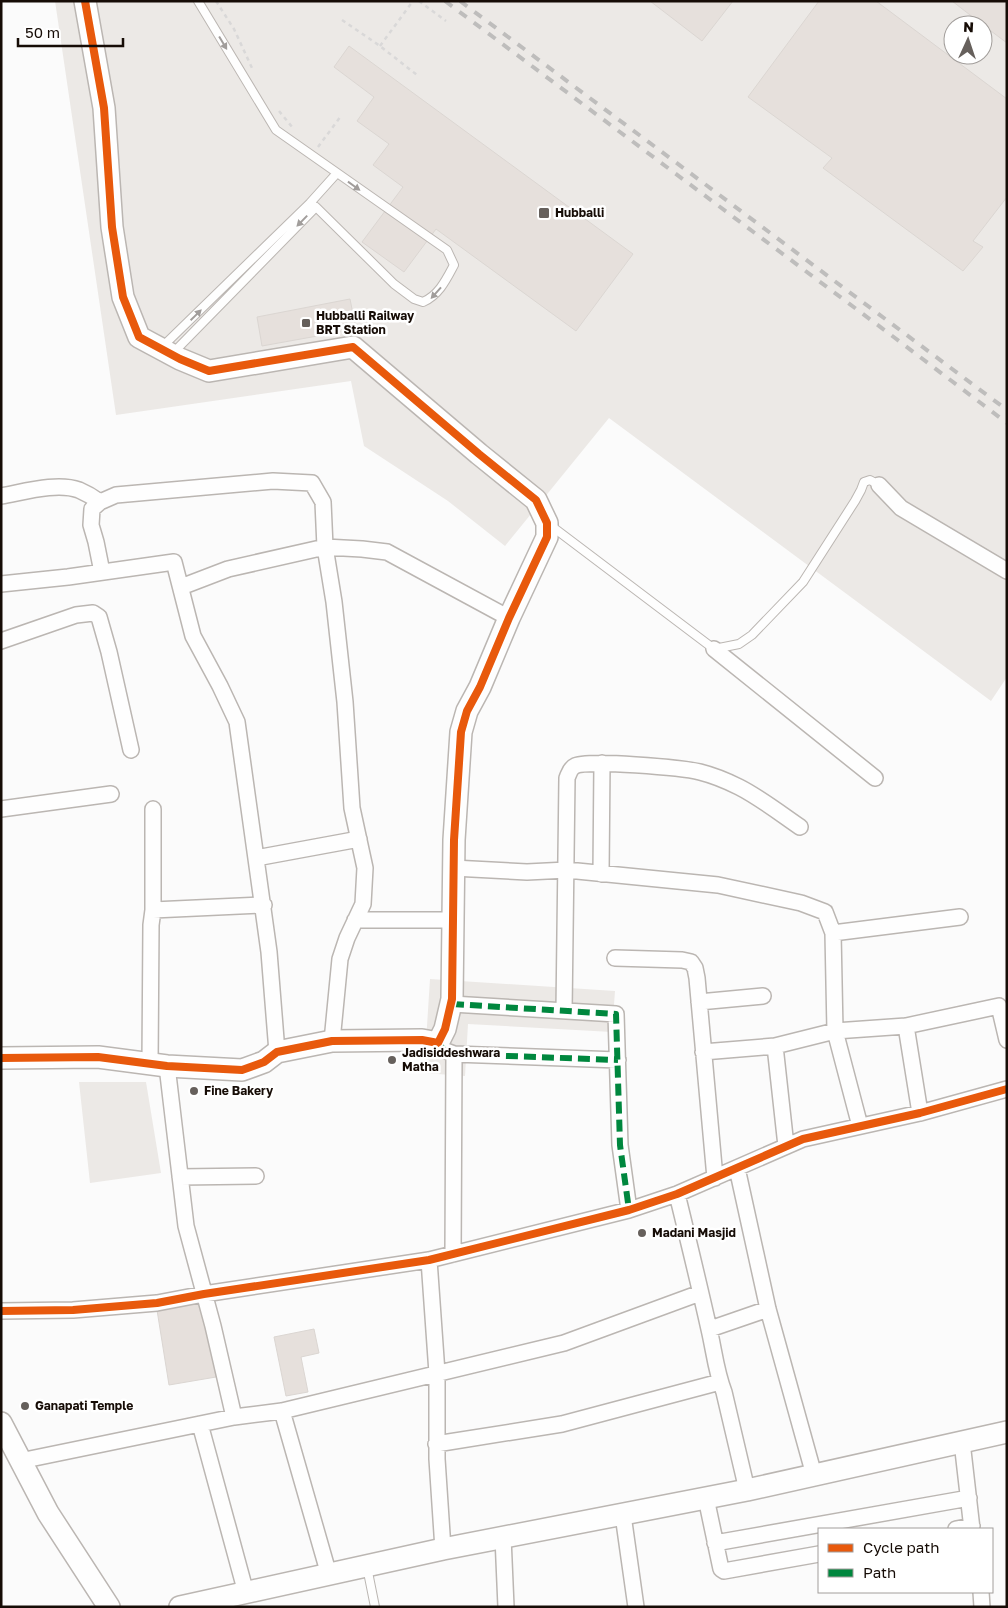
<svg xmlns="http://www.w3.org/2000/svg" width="1008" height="1608" font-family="'Golos Text',sans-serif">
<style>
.built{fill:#ece9e6;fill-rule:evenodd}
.building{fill:#e6e0dc;stroke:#dbd6d2}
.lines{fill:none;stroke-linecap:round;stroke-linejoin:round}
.lane-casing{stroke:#bbb6b2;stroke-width:10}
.street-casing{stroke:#bbb6b2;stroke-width:18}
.secondary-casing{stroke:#bbb6b2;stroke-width:24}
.path{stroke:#d9d8d8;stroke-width:2.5;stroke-dasharray:4 4;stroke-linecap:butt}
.lane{stroke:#fefefe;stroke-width:8}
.street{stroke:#fefefe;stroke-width:15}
.secondary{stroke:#fefefe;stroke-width:21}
.rail{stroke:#bebdbc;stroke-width:4;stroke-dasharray:9 9;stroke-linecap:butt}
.quiet{stroke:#00873e;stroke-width:6;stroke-dasharray:12 6;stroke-linecap:butt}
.cycleway-casing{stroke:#fff;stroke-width:11}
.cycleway{stroke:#e8590c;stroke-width:8}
.oneway{fill:#a19d9b}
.poi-dot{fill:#66605c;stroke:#fff;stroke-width:2}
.labels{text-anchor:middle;stroke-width:5;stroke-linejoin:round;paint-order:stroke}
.poi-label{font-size:12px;font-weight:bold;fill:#160c06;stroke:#fff;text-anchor:start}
</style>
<rect width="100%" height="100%" fill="#fbfbfb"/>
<!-- built -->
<path class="built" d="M55,1H1007V677L991,701L609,418L505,546L448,501L364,446L351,381L116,415ZM953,25H983V55H953Z
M430,979L615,991L612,1032L468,1024L465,1076L424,1073Z
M79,1082H146L161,1173L90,1183Z"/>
<!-- building -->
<path class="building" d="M650,1H733L702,41Z
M819,1H876L1007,99V197L973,241L983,247L963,271L823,168L832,158L748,97Z
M952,1H1007V43L983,25Z
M349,46L633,254L576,331L436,229L404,272L362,242L403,187L373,165L389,144L357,121L374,97L334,67Z
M350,299L356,329L262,346L257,317Z
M203,1302L216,1377L169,1385L157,1310Z
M314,1329L319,1353L301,1357L308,1392L286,1396L274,1337Z"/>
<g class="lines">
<!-- lane casing -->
<g class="lane-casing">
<path id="lane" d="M162,347L310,203L337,173
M173,353L316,207L394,284L414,299L423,302C439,295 446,280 454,265L447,250L276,130L198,1
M550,525L714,649L739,644L752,635L803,582L855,501L861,490L864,482L870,480L879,485
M367,1567L375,1607"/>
</g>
<!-- street casing -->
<g class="street-casing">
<path id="street" d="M879,485L901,508L1007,571
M1,496C24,492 57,482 79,490C86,493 93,497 100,502
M102,572L96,542L91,525L92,509L100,502L116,495L273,481L312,483L323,502L325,547L334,602L345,702L352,808L365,868L363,904L347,938L340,959L332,1041
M1,584L68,577L174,562L193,636L220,686L237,722L269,952L277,1052
M181,587L228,569L325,547L362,549L387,552L509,618
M1,641L76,615L93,613L99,617L109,652L131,750
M714,649L875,778
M1,809L111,794
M256,858L359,839
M453,868L527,872L567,870L718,885L801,903L825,912L833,933L835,1031L860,1126
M601,874L602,763
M153,910L264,905
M355,920H453
M833,933L960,917
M615,958L682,960L691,962L695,968L697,978L715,1178
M699,1002L763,996
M452,1004L616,1014L620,1145L629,1210
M564,1011L567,778C569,774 570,768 575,766C586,759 684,768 700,772C712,775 727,781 739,787C759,797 781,814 800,827
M906,1026L920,1113
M775,1046L786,1146
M446,1051L454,1054L618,1060
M703,1052L775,1046L835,1031L906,1026L999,1006L1007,1040
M150,1064L151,925L153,910V809
M167,1066L186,1226L213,1326L234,1417
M737,1168L768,1309L814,1475
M180,1177L256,1176
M677,1194C688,1239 699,1284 709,1329C714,1350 716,1372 724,1392L747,1490
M453,1254L454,1054
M429,1260L437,1373V1459L443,1549
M1,1311L73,1310L157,1303L204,1294L429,1260L629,1210L677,1194L803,1139L920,1113L1007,1089
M710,1329L768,1309
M282,1411L329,1575
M200,1424L246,1593
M962,1442L972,1529
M436,1444L562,1424L720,1382
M20,1461L234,1417L282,1411L564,1343L700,1293
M706,1498L721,1569L724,1571L819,1554
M623,1515L636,1607
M956,1529L972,1526
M503,1537L506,1607
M715,1543L969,1498
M981,1592L982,1607"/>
</g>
<!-- secondary casing -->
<g class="secondary-casing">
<path id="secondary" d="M1,1058L98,1057L167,1066L242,1070L264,1062L277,1052L332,1041L422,1040L438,1043L445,1029L452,999L454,840L461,732L467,711L480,687L509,618L547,537V523L536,500L479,454L353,347L209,371L180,359L139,337L123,297L112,227L104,108L85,1
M1,1423L48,1513L109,1607
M180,1607L443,1549L747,1490L1007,1432"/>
</g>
<!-- path -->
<path class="path" d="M216,1L234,29L252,68
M419,1L446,21
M342,20L380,46L417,75
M380,46L413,1
M279,111L293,128
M318,147L341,116"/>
<!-- lane -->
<use href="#lane" class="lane"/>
<!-- street -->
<use href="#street" class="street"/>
<!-- secondary -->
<use href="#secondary" class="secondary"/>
<!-- rail -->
<path class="rail" d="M445,1L895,338L1007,423
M460,1L1007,410"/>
<!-- quiet -->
<path class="quiet" d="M452,1004L616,1014L620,1145L629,1210
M438,1043L444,1050L454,1054L618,1060"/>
<!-- cycleway casing -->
<g class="cycleway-casing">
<path id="cycleway" d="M1,1058L98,1057L167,1066L242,1070L264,1062L277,1052L332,1041L422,1040L438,1043L445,1029L452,999L454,840L461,732L467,711L480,687L509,618L547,537V523L536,500L479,454L353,347L209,371L180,359L139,337L123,297L112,227L104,108L85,1
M1,1311L73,1310L157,1303L204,1294L429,1260L629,1210L677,1194L803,1139L920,1113L1007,1089"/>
</g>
<!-- cycleway -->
<use href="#cycleway" class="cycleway"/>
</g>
<!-- one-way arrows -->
<defs><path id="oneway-solid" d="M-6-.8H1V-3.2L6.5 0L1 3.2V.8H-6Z" transform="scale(1.25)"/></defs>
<g class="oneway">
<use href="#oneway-solid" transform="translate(223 43) rotate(59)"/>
<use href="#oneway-solid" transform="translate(354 186) rotate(36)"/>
<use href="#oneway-solid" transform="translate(302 221) rotate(134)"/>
<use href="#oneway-solid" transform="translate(436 293) rotate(132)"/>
<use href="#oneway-solid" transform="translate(196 315) rotate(-44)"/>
</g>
<!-- markers -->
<g class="poi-dot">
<rect x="538" y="207" width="12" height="12" rx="2.5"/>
<rect x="301" y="318" width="10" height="10" rx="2.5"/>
<circle cx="392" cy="1060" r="5"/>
<circle cx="194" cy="1091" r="5"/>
<circle cx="642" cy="1233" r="5"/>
<circle cx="25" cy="1406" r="5"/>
</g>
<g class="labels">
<!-- poi labels -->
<g class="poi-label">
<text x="555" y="217">Hubballi</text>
<text x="316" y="320">Hubballi Railway<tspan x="316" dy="14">BRT Station</tspan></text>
<text x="402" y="1057">Jadisiddeshwara<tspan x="402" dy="14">Matha</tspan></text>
<text x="204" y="1095">Fine Bakery</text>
<text x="652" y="1237">Madani Masjid</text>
<text x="35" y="1410">Ganapati Temple</text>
</g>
</g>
<!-- border -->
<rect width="1008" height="1608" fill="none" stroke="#160c06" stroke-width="5"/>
<!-- legend -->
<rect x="818" y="1528" width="175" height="65" fill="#ffffff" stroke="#a29e9b"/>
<rect x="828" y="1544" width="25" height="8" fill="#e8590c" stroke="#a29e9b"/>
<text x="863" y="1553" font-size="15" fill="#160c06">Cycle path</text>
<rect x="828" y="1569" width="25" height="8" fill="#00873e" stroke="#a29e9b"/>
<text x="863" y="1578" font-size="15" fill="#160c06">Path</text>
<!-- north arrow -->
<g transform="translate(968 40) rotate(3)"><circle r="24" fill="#ffffff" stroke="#a29e9b"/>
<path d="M0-4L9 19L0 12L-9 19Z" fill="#66605c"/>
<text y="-8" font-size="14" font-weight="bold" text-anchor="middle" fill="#160c06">N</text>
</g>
<!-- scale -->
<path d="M18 38v8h105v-8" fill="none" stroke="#160c06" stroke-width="2.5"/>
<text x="25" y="38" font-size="15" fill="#160c06" stroke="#ffffff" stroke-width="4" paint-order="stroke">50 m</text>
</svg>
